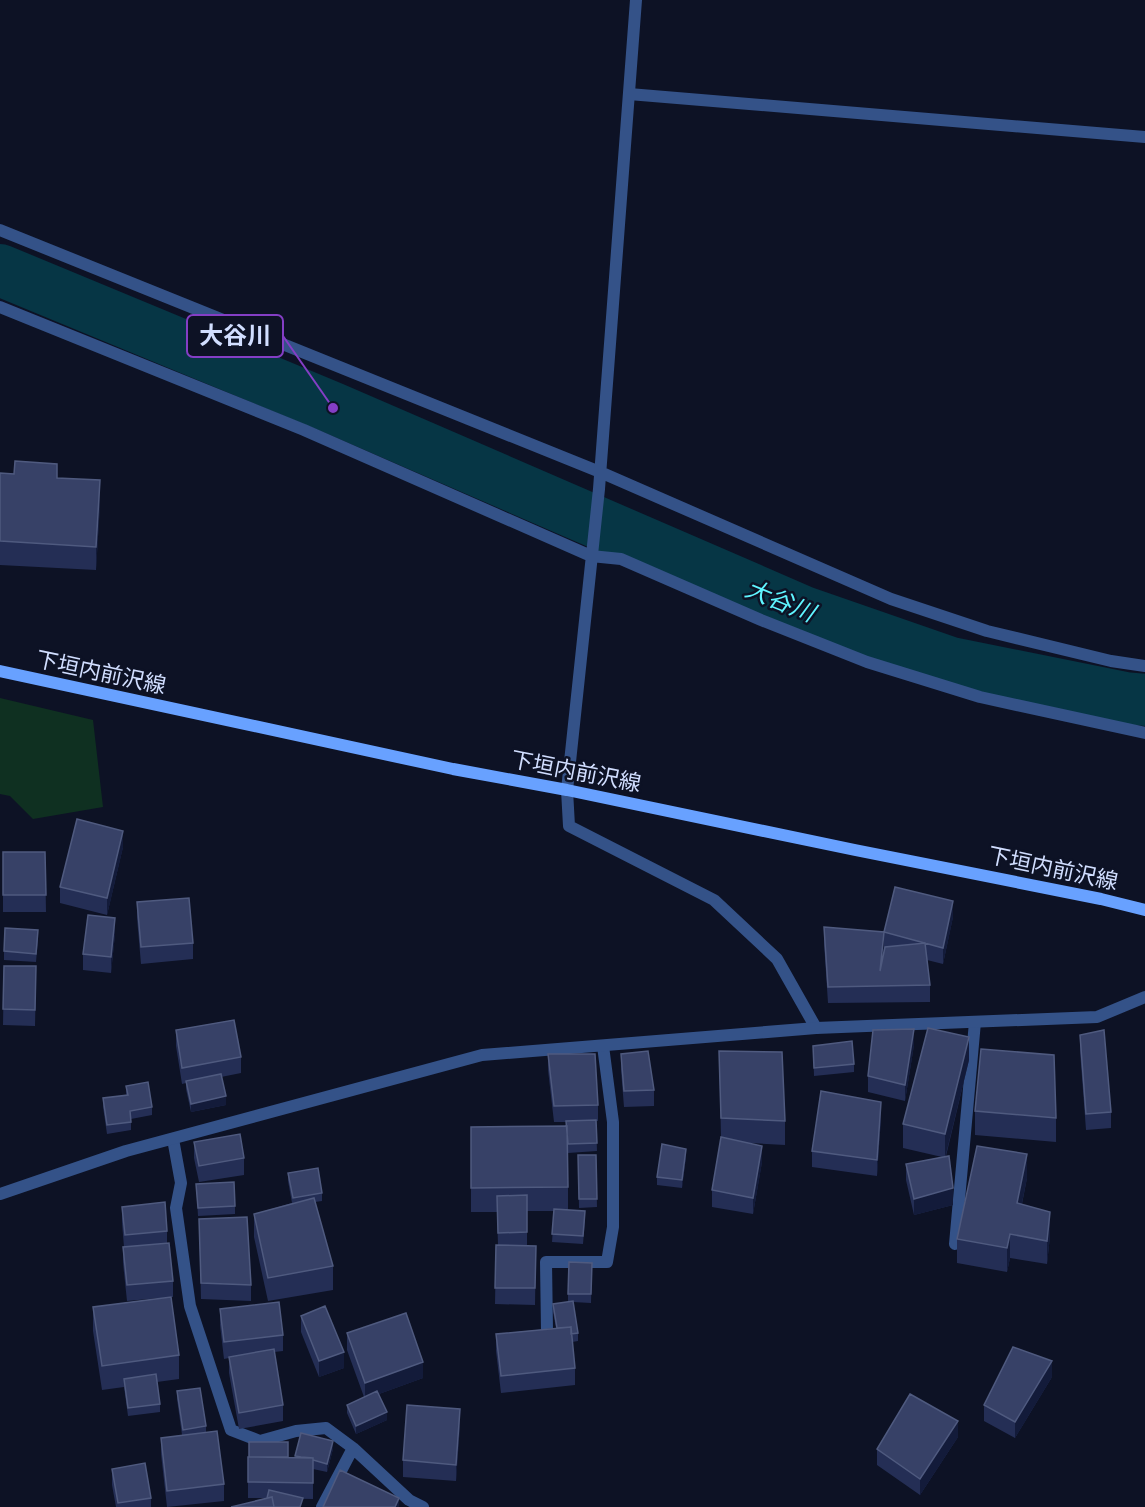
<svg xmlns="http://www.w3.org/2000/svg" width="1145" height="1507" font-family="'Sofia Sans Condensed','Noto Sans JP',sans-serif">
<style>
.green{fill:#0f3021}
.lines{fill:none;stroke-linecap:round;stroke-linejoin:round}
.river{stroke:#063645;stroke-width:52}
.minor{stroke:#345288;stroke-width:12}
.tertiary{stroke:#345288;stroke-width:12}
.secondary{stroke:#68a1ff;stroke-width:12}
.wall{fill:#242e55}
.shaded-wall{fill:#131b3a}
.building{fill:#374167;stroke:#4f5a7f;stroke-width:1.5}
.labels{text-anchor:middle;stroke-width:5;stroke-linejoin:round;paint-order:stroke}
.street-label{font-size:22px;fill:#d1deff;stroke:#0d1225}
.water-label{font-size:24px;font-style:italic;fill:#5ff5ff;stroke:#0d1225}
.leader{fill:none;stroke:#843ec5;stroke-width:2}
.callout-dot{fill:#843ec5;stroke:#0d1225;stroke-width:2}
.callout{fill:#0d1225;stroke:#843ec5;stroke-width:2}
.callout-label{font-size:24px;text-anchor:middle;font-weight:bold;fill:#d1deff}
</style>
<rect width="100%" height="100%" fill="#0d1225"/>
<!-- green -->
<path class="green" d="M0,698L93,720L103,807L33,819L10,796L0,794Z"/>
<g class="lines">
<!-- river -->
<path class="river" d="M0,270L333,408L804,612L951,663L1125,698L1145,700"/>
<!-- minor -->
<path class="minor" d="M636,0L599,489L567,790L569,826L714,900L777,959L816,1028
M629,94L1145,137
M0,230L600,472L891,599L987,631L1111,661L1145,666
M0,307L304,430L591,556L621,559L761,620L867,662L980,697L1145,733
M173,1139L181,1183L176,1208L190,1306L231,1430L260,1441L296,1431L326,1428L353,1448
M955,1244L975,1022
M547,1330L546,1262H607L613,1227V1122L603,1046
M322,1507L353,1448L409,1500L423,1507"/>
<!-- tertiary -->
<path class="tertiary" d="M0,1194L126,1151L482,1055L816,1028L1097,1017L1145,997"/>
<!-- secondary -->
<path class="secondary" d="M0,671L453,769L567,790L855,850L1101,899L1145,910"/>
</g>
<!-- wall -->
<path class="wall" d="M0,473L57,478L100,504L96,570L0,565Z
M123,847L107,915L60,903V887Z
M3,852H45L46,912H3Z
M137,902L193,943V959L141,964L137,918Z
M953,917L943,964L927,960L930,985V1002L828,1003L824,943V927L884,932Z
M115,934L111,973L83,970V954Z
M38,939L36,962L4,960V951Z
M4,966L36,983L35,1026L3,1025Z
M176,1030L241,1057V1073L221,1077L226,1105L191,1112L186,1089V1083L182,1084L176,1046Z
M1080,1035L1111,1112V1128L1086,1130L1080,1051Z
M914,1045L905,1101L868,1092V1076Z
M813,1046L854,1064V1072L814,1076Z
M719,1051L785,1121V1145L749,1143L762,1162L753,1214L712,1207V1190L721,1137Z
M548,1054L598,1105V1121H596L597,1151L568,1153V1210L585,1219L583,1244L552,1242L554,1211H527V1246H536L535,1305L495,1304L496,1245H498L497,1212H471V1127L566,1126V1122H554L548,1070Z
M621,1054L654,1090V1106L624,1107L621,1070Z
M969,1060L946,1156L953,1205L914,1215L906,1180V1164L942,1157L903,1148V1124Z
M126,1086L152,1107V1115L131,1119V1130L107,1134L103,1107V1098L126,1095Z
M975,1111L1056,1118V1142L975,1135Z
M881,1118L877,1176L812,1167V1151Z
M194,1142L244,1158V1175L199,1182L194,1158Z
M578,1155H596L597,1207L579,1208Z
M686,1157L682,1188L657,1185V1177Z
M288,1173L322,1193V1201L315,1202L333,1266V1290L268,1301L254,1237V1214L292,1203L288,1181Z
M1027,1178L1022,1204L1050,1236L1047,1264L1010,1258L1007,1272L957,1263V1239Z
M196,1184L235,1206V1214L198,1216Z
M122,1207L167,1231V1243L173,1281V1297H171L179,1355V1379L157,1382L160,1404V1412L128,1416L124,1387L102,1390L93,1331V1307L160,1298L127,1301L123,1263V1247H124L122,1223Z
M199,1219L251,1285V1301L201,1299Z
M592,1263L591,1303L573,1302L578,1333V1341L572,1342L575,1368V1385L501,1393L496,1351V1334L556,1328L553,1312V1304L568,1302V1294Z
M220,1309L283,1335V1351L274,1352L283,1405V1421L239,1429L229,1373V1358L224,1359L220,1325Z
M301,1316L344,1368L319,1377L301,1332Z
M347,1333L423,1378L379,1394L387,1420L356,1434L347,1413V1405L364,1397L347,1350Z
M1052,1377L1015,1438L984,1421V1405Z
M177,1391L206,1426V1433L224,1484V1501L167,1507L161,1454V1438L182,1435L177,1399Z
M460,1425L456,1481L403,1477V1460Z
M958,1437L920,1495L877,1465V1449Z
M333,1449L327,1472L313,1469V1499L248,1498V1457H295V1456Z
M112,1469L151,1498V1507H116L112,1485Z"/>
<!-- shaded-wall -->
<path class="shaded-wall" d="M100,480V504L96,570V547Z
M123,831V847L107,915V898Z
M953,901V917L943,964V948Z
M115,918V934L111,973V957Z
M884,932V948L880,987V971Z
M914,1029V1045L905,1101V1085Z
M969,1037V1060L945,1158V1134Z
M226,1096V1105L191,1112V1104Z
M881,1102V1118L877,1176V1160Z
M762,1146V1162L753,1214V1198Z
M686,1149V1157L682,1188V1180Z
M1027,1154V1178L1017,1227V1203Z
M953,1188V1205L914,1215V1199Z
M1050,1212V1236L1047,1264V1241Z
M1010,1234V1258L1007,1272V1248Z
M344,1352V1368L319,1377V1361Z
M1052,1361V1377L1015,1438V1422Z
M423,1362V1378L365,1399V1383Z
M460,1409V1425L456,1481V1465Z
M387,1412V1420L356,1434V1426Z
M958,1421V1437L920,1495V1479Z
M333,1441V1449L327,1472V1464Z
M399,1498V1507H395Z"/>
<!-- building -->
<path class="building" d="M15,461L57,464V478L100,480L96,547L0,541V473L14,474Z
M77,819L123,831L107,898L60,887Z
M3,852H45L46,895H3Z
M895,887L953,901L943,948L884,932Z
M189,898L193,943L141,947L137,902Z
M88,915L115,918L111,957L83,954Z
M824,927L884,932L880,971L885,947L925,943L930,985L828,987Z
M5,928L38,930L36,954L4,951Z
M4,966H36L35,1010L3,1009Z
M234,1020L241,1057L182,1068L176,1030Z
M928,1028L969,1037L945,1134L903,1124Z
M914,1029L905,1085L868,1076L873,1030Z
M1104,1030L1111,1112L1086,1114L1080,1035Z
M852,1041L854,1064L814,1068L813,1046Z
M981,1049L1054,1055L1056,1118L975,1111Z
M648,1051L654,1090L624,1091L621,1054Z
M719,1051L782,1052L785,1121L721,1118Z
M548,1054H595L598,1105L554,1106Z
M221,1074L226,1096L191,1104L186,1081Z
M148,1082L152,1107L130,1111L131,1122L107,1125L103,1098L128,1095L126,1086Z
M821,1091L881,1102L877,1160L812,1151Z
M596,1120L597,1143L568,1144L566,1121Z
M567,1126L568,1187L471,1188V1127Z
M240,1134L244,1158L199,1166L194,1142Z
M721,1137L762,1146L753,1198L712,1190Z
M662,1144L686,1149L682,1180L657,1177Z
M977,1146L1027,1154L1017,1203L1050,1212L1047,1241L1010,1234L1007,1248L957,1239Z
M578,1155H596L597,1199H579Z
M949,1156L953,1188L914,1199L906,1164Z
M318,1168L322,1193L293,1198L288,1173Z
M234,1182L235,1206L198,1208L196,1184Z
M527,1195V1232L498,1233L497,1196Z
M314,1198L333,1266L268,1278L254,1214Z
M165,1202L167,1231L125,1235L122,1207Z
M554,1209L585,1211L583,1236L552,1234Z
M247,1217L251,1285L201,1283L199,1219Z
M169,1243L173,1281L127,1285L123,1247Z
M496,1245L536,1246L535,1288H495Z
M569,1262L592,1263L591,1294H568Z
M171,1297L179,1355L102,1366L93,1307Z
M573,1301L578,1333L571,1334V1327L557,1328L553,1304Z
M279,1302L283,1335L224,1342L220,1309Z
M325,1306L344,1352L319,1361L301,1316Z
M406,1313L423,1362L365,1383L347,1333Z
M571,1327L575,1368L501,1376L496,1334Z
M1013,1347L1052,1361L1015,1422L984,1405Z
M274,1349L283,1405L239,1413L229,1357Z
M156,1374L160,1404L128,1408L124,1379Z
M200,1388L206,1426L183,1430L177,1391Z
M377,1391L387,1412L356,1426L347,1405Z
M910,1394L958,1421L920,1479L877,1449Z
M407,1405L460,1409L456,1465L403,1460Z
M217,1431L224,1484L167,1491L161,1438Z
M301,1433L333,1441L327,1464L313,1460V1458L301,1457L295,1456Z
M249,1442H288V1457H249Z
M248,1457L313,1458V1483L248,1482Z
M145,1463L151,1498L118,1503L112,1469Z
M340,1470L399,1498L395,1507H323Z
M269,1490L303,1498L300,1507H274L272,1497L267,1498Z
M272,1497L274,1507H231Z"/>
<g class="labels">
<!-- street labels -->
<g class="street-label">
<text transform="translate(101 672) rotate(12)" y="8">下垣内前沢線</text>
<text transform="translate(576 771) rotate(11)" y="8">下垣内前沢線</text>
<text transform="translate(1053 868) rotate(12)" y="8">下垣内前沢線</text>
</g>
<!-- water labels -->
<g class="water-label">
<text transform="translate(780 601) rotate(22)" y="8">大谷川</text>
</g>
</g>
<!-- callouts -->
<path class="leader" d="M333 408L283 336"/>
<circle class="callout-dot" cx="333" cy="408" r="6"/>
<rect class="callout" x="187" y="315" width="96" height="42" rx="6"/>
<g class="callout-label">
<text x="235" y="344">大谷川</text>
</g>
</svg>
